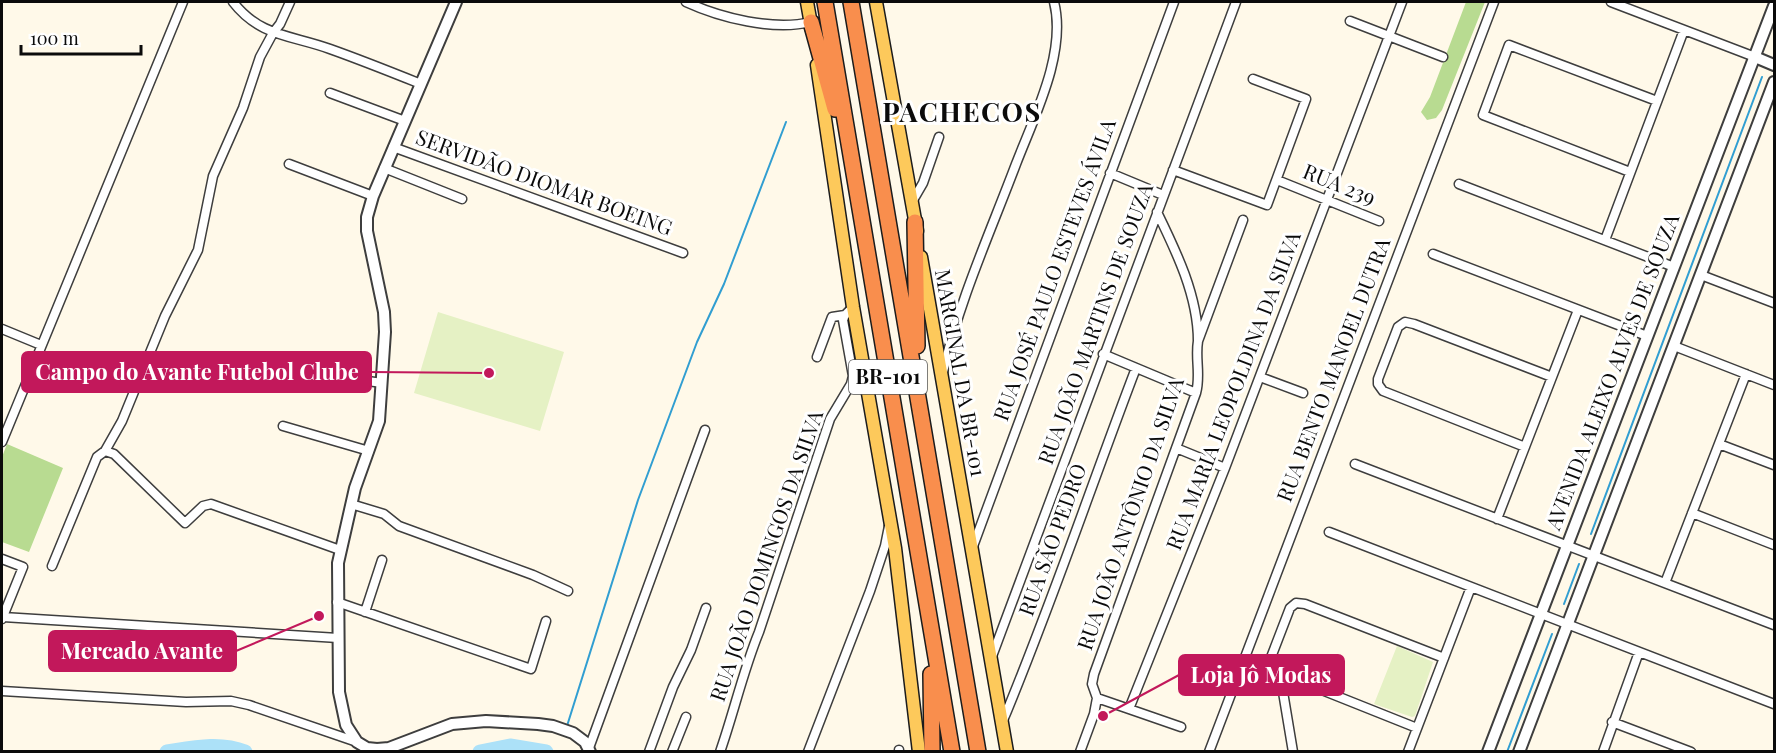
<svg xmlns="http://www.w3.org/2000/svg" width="1776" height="753" font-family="'Playfair Display',serif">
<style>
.forest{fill:#b8db91}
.pitch{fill:#e5f1c4}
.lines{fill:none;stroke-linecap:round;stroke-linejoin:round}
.stream{stroke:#319ed1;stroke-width:2}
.river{stroke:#ace1f8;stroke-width:15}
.minor-casing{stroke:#3e3e3e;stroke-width:11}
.tertiary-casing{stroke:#3e3e3e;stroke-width:14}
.primary-casing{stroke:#1c1c1c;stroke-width:15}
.motorway-casing{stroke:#1c1c1c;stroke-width:18}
.minor{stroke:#fff;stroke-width:8}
.tertiary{stroke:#fff;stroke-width:10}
.primary{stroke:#fdc95b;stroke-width:12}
.motorway{stroke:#f98e4d;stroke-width:15}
.labels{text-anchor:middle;stroke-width:6;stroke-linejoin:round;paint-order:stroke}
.shield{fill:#fff;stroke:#545454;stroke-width:1.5}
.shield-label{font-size:20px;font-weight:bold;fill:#0b0b0b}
.street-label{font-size:21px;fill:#0b0b0b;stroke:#fff}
.district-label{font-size:27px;font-weight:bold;letter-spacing:1.5px;fill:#0b0b0b;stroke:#fff}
.leader{fill:none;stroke:#c2185b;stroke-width:2}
.callout-dot{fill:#c2185b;stroke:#fff;stroke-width:2}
.callout{fill:#c2185b;stroke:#c2185b;stroke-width:2}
.callout-label{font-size:22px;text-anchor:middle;font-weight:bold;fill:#fff}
</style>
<rect width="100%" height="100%" fill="#fff9e9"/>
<!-- forest -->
<path class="forest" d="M1466,2H1485L1442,110L1436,118L1427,120L1421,112L1430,97Z
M7,444L63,468L29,552L2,542V457Z"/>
<!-- pitch -->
<path class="pitch" d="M438,312L564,352L540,431L414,393Z
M1397,646L1433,662L1415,716L1412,717L1374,704Z"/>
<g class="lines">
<!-- stream -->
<path class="stream" d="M1591,534L1762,77
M1564,604L1579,564
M567,726L638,500L697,342L724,284L786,122
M1507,752L1552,634"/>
<!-- river -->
<path class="river" d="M167,752C193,748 220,742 245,752
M480,752L510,746L546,752"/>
<!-- minor casing -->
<g class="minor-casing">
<path id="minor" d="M233,2C260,37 292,35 330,49C361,60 391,72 421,84
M686,2C721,18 773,31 811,22
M1611,2L1755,57
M1350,21L1443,57
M330,93L405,121
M393,147L683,253
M289,164L373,196
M384,168L462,199
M1173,170L1267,205L1306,99L1253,79
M1630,172L1483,115L1509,45L1657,101
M1110,173L1163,195
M1277,180L1379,221
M1459,184L1674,267
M912,202L923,183L939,137
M1157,212C1176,251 1198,296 1198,341L1243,220
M1605,240L1684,30
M1433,254L1647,336
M1701,275L1774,303
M2,329L41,345
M1674,346L1774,385
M1103,354L1196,393
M817,357L832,317L845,315
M943,372C959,301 990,233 1016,164C1034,117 1067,53 1054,2
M265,375L268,367L382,383
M1260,377L1303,393
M283,426L369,451
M2,442L183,2
M1719,444L1774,465
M1525,447L1383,391L1378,384V379L1398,327L1405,322L1414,324L1552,377
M1176,448L1225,468
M105,451L122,421L165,316L198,250L213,176L243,108L260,57L273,33L280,24L290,2
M1355,464L1774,625
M351,504L384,514L399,526L533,575L568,591
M1692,513L1774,545
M1497,519L1578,310
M1329,532L1774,704
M972,549L1174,2
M2,559L23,567L2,619
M52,566L97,457L105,451L114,454L185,523L203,506L211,504L340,550
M1665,583L1746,374
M337,602L531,669L546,621
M365,612L382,560
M3,617L338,638
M991,659L1236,2
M1280,674L1293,752
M2,691L186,702L231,701L249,705L357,742
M1097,698L1092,684L1094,674L1196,393C1201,375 1195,359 1198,341
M1129,709L1181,727
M1612,722L1691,752
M1002,723C1051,606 1091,486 1136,368
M1417,728L1274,671L1270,668V660L1290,608L1296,603L1305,604L1444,658
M589,748L705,430
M649,752L673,687L691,650L706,608
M672,752L686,717
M720,752C734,712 743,671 759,632L830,419L851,384L853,376L843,320L845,315L853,307
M808,752L870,591L885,546L889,526
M899,752V750
M1080,752L1094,714L1097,698L1129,709L1225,468L1402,2
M1209,752L1494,2
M1408,752L1471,587
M1603,752L1639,652"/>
</g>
<!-- tertiary casing -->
<g class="tertiary-casing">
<path id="tertiary" d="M456,2L373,196L367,217V231L384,312L385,332L379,421L355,488L338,563L339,692L346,725L357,742L367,748L377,749L389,748L452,724L486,721L538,724L553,726L573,733L585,742L590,752
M1755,57L1774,65
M1488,752L1774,6
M1519,752L1774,82"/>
</g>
<!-- primary casing -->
<g class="primary-casing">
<path id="primary" d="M807,2L812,30
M876,2L917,231
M817,65L853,307L895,548L919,752
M921,257L1007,752"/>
</g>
<!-- motorway casing -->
<g class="motorway-casing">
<path id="motorway" d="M825,2L952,752
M851,2L978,752
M811,22L835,109
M915,222L917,346
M931,674L932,752"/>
</g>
<!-- minor -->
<use href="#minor" class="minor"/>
<!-- tertiary -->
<use href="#tertiary" class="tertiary"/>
<!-- primary -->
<use href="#primary" class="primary"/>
<!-- motorway -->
<use href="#motorway" class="motorway"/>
</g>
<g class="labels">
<!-- shield labels -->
<rect class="shield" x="849" y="360" width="78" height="34" rx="4.5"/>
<g class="shield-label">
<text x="888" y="384">BR-101</text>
</g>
<!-- street labels -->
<g class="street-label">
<text transform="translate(544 183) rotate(20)" y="7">SERVIDÃO DIOMAR BOEING</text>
<text transform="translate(1339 185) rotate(22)" y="7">RUA 239</text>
<text transform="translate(1055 270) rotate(-70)" y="7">RUA JOSÉ PAULO ESTEVES ÁVILA</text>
<text transform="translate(1096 324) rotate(-70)" y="7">RUA JOÃO MARTINS DE SOUZA</text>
<text transform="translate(1334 370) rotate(-69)" y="7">RUA BENTO MANOEL DUTRA</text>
<text transform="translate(1613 372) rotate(-69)" y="7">AVENIDA ALEIXO ALVES DE SOUZA</text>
<text transform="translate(960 373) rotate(80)" y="7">MARGINAL DA BR-101</text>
<text transform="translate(1234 391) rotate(-69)" y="7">RUA MARIA LEOPOLDINA DA SILVA</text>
<text transform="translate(1131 514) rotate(-71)" y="7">RUA JOÃO ANTÔNIO DA SILVA</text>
<text transform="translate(1053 540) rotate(-70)" y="7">RUA SÃO PEDRO</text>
<text transform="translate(767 556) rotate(-71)" y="7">RUA JOÃO DOMINGOS DA SILVA</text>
</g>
<!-- district labels -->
<g class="district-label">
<text x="962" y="122">PACHECOS</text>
</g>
</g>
<!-- callouts -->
<path class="leader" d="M489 373L371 372M319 616L236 651M1103 716L1179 675"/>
<g class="callout-dot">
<circle cx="489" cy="373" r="6"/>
<circle cx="319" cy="616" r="6"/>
<circle cx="1103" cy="716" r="6"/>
</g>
<g class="callout">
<rect x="22" y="352" width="349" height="40" rx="6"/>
<rect x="49" y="631" width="187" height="40" rx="6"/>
<rect x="1179" y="655" width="165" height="40" rx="6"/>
</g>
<g class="callout-label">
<text x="197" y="380">Campo do Avante Futebol Clube</text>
<text x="142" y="659">Mercado Avante</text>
<text x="1261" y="683">Loja Jô Modas</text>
</g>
<!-- border -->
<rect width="1776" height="753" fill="none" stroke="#0b0b0b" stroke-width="6"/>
<!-- scale -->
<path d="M21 45v9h120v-9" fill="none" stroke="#0b0b0b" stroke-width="3"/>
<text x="30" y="45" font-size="18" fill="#0b0b0b" stroke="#ffffff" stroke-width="4.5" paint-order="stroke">100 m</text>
</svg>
